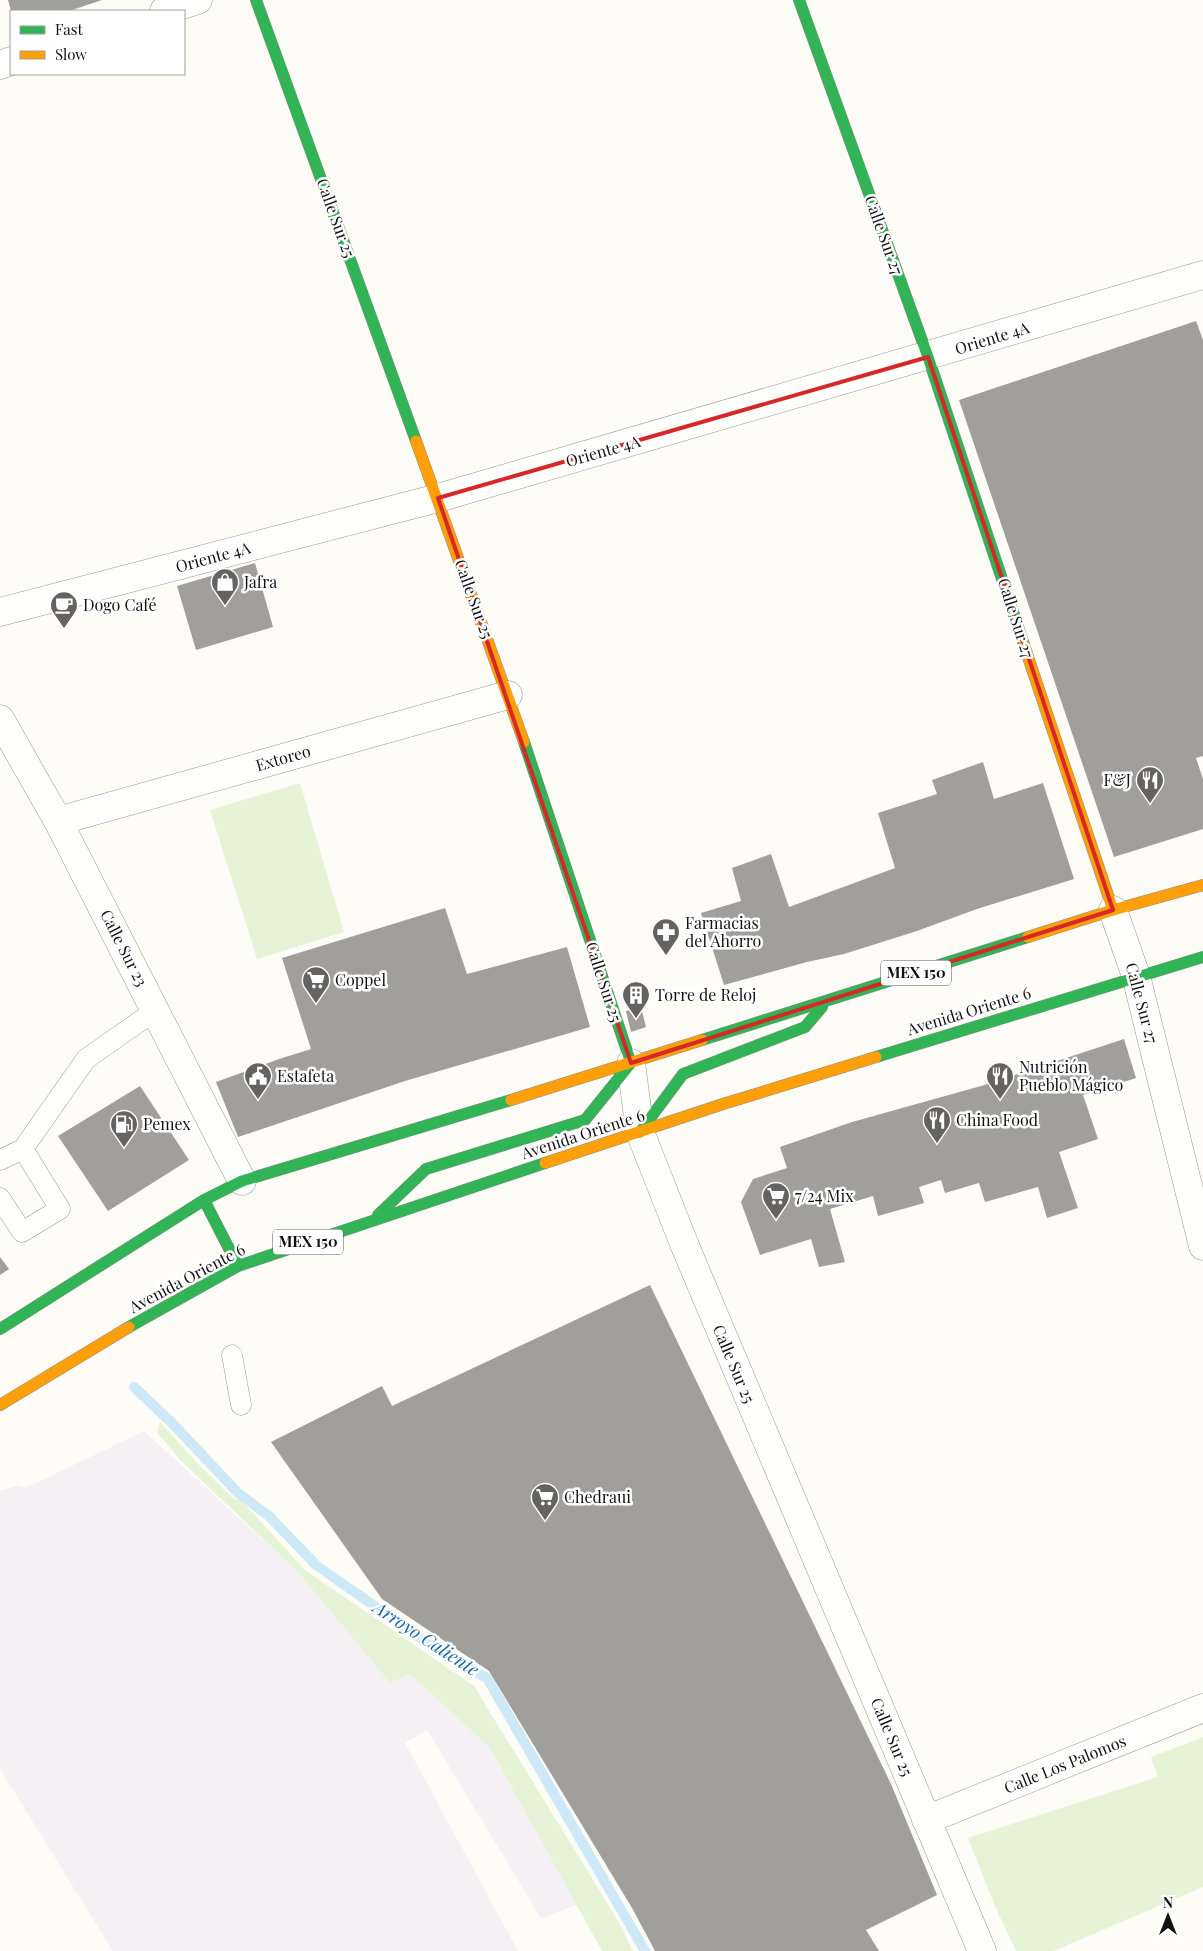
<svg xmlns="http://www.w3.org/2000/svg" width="1203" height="1951" font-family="'Playfair Display',serif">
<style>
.industrial{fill:#f5f0f3}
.green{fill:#e7f3d7}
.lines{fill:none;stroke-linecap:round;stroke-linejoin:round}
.stream{stroke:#cde8f7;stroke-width:10}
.building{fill:#a19f9c}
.lane-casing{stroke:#979795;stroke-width:21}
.street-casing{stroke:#979795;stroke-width:29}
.fast-casing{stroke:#8e8d8b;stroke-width:12}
.slow-casing{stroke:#8e8d8b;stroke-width:12}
.lane{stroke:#fffffe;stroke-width:20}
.street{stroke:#fffffe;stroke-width:28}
.fast{stroke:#30b455;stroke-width:11}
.slow{stroke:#ff9f0a;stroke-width:11}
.marked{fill:none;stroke:#d62828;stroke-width:4;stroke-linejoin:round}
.labels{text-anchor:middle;stroke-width:5;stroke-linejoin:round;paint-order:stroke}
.shield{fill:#fff;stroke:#585858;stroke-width:1}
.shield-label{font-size:15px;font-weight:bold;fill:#111}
.street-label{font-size:16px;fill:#111;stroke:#fff}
.poi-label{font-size:16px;fill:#111;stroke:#fff;text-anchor:start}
.water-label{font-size:18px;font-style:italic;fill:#1768a6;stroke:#fff}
</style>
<rect width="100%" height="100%" fill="#fdfcf7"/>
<!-- industrial -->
<path class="industrial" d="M144,1431L298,1572L390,1683L410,1674L490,1748L577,1905L541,1918L427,1730L405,1743L518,1951H113L0,1769V1491L16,1486L26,1488Z"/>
<!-- green -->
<path class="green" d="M300,783L344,932L257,959L210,810Z
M160,1422L199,1465L234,1499L241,1500L305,1570L474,1686L620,1924L633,1951H602L490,1748L410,1674L390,1683L298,1572L180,1460L157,1432Z
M1203,1737V1887L1054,1951H1016L994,1904L968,1838L1158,1777L1151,1757Z"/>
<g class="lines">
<!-- stream -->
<path class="stream" d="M134,1387L173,1424L238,1493L269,1516L316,1565L446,1656L487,1678L645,1951"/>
</g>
<!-- building -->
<path class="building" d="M8,0H102L69,11H11Z
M1196,321L1203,340V756L1196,758L1203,779V829L1114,857L959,400Z
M255,563L273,627L196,650L177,586Z
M983,762L994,799L1043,783L1074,879L977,909L917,931L844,954L807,962L724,985L701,913L741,901L732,868L771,854L789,907L895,868L878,813L937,794L932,780Z
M445,908L467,974L567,947L590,1027L405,1081L238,1137L216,1082L279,1059L311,1049L282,958Z
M641,1007L646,1027L631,1032L626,1011Z
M1124,1039L1136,1078L1083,1095L1098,1139L1059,1152L1078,1208L1047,1218L1038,1187L985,1202L979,1183L945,1193L941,1180L919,1187L924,1203L878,1216L873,1196L830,1209L845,1262L819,1267L811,1239L760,1255L741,1202L753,1179L787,1168L780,1147L852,1122L981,1086Z
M140,1086L189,1160L108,1211L58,1136Z
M0,1257L9,1269L0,1275Z
M650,1285L891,1784L937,1895L866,1930L879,1951H655L632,1908L489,1671L382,1599L271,1442L382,1386L392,1406Z"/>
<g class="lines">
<!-- lane casing -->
<g class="lane-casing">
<path id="lane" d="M0,1160L23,1149
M0,1198L22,1232L60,1209L23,1149L86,1059L156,1010
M232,1355L241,1405"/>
</g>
<!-- street casing -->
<g class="street-casing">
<path id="street" d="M164,11L198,0
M0,65L11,61
M0,612L438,498L1203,275
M0,719L58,821L242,1181
M58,821L508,695
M1113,910L1136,976L1203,1246
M631,1063L640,1132L685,1246L982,1951
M926,1820L1203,1708"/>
</g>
<!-- fast casing -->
<g class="fast-casing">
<path id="fast" d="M256,0L416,441
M799,0L928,357L1024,645
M524,742L631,1063
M702,1040L1028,937
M876,1057L1203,957
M640,1132L683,1074L805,1027L822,1007
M204,1200L238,1266
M378,1215L426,1169L585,1120L631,1063
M129,1327L238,1266L545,1163
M0,1329L204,1200L242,1181L511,1100"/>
</g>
<!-- slow casing -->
<g class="slow-casing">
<path id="slow" d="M416,441L524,742
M1024,645L1113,910
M1028,937L1113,910L1203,885
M511,1100L702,1040
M545,1163L723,1104L876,1057
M0,1405L129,1327"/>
</g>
<!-- lane -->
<use href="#lane" class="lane"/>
<!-- street -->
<use href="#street" class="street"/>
<!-- fast -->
<use href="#fast" class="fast"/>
<!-- slow -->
<use href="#slow" class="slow"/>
</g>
<!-- marked area -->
<path class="marked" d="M928,357L1113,910L631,1063L438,498Z"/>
<!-- icons -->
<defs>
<g id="shop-pin" transform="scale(1.4375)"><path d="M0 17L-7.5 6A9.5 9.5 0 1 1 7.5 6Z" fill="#646362" stroke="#fff"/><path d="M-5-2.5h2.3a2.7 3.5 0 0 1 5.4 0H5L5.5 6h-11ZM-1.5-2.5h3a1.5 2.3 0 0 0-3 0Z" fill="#fff"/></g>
<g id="cafe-pin" transform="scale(1.4375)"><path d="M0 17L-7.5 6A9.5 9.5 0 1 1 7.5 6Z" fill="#646362" stroke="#fff"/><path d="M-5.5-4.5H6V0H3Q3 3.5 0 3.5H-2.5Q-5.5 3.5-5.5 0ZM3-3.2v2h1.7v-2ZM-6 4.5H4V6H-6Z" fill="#fff"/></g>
<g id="restaurant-pin" transform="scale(1.4375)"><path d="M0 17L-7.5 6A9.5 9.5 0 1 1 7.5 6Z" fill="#646362" stroke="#fff"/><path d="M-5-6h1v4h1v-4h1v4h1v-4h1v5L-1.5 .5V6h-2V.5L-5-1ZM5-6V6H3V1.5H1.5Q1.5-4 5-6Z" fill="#fff"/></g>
<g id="pharmacy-pin" transform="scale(1.4375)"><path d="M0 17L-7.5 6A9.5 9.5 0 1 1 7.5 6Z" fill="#646362" stroke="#fff"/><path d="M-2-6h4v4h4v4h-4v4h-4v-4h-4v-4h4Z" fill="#fff"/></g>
<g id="supermarket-pin" transform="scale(1.4375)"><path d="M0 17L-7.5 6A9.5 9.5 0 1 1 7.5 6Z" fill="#646362" stroke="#fff"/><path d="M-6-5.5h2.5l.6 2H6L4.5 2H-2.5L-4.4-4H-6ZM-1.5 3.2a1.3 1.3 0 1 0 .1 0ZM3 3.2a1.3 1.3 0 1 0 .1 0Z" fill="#fff"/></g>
<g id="building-pin" transform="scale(1.4375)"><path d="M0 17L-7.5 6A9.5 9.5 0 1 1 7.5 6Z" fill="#646362" stroke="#fff"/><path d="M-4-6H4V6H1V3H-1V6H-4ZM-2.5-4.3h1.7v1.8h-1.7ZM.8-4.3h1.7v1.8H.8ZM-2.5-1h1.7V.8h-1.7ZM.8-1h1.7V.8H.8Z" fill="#fff"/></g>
<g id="civic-pin" transform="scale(1.4375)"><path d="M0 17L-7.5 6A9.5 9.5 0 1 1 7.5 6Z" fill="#646362" stroke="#fff"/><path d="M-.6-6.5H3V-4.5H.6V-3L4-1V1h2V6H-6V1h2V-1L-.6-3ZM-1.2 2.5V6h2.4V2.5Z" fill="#fff"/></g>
<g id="fuel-pin" transform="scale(1.4375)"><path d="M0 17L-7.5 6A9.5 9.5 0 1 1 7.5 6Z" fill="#646362" stroke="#fff"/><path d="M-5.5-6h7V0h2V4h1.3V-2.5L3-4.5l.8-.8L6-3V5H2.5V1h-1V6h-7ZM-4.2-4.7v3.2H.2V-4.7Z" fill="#fff"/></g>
</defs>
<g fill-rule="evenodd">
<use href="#shop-pin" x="225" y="582"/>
<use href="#cafe-pin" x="64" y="605"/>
<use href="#restaurant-pin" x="1150" y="780"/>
<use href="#pharmacy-pin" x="666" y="932"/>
<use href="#supermarket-pin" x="316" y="980"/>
<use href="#building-pin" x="636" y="995"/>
<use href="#civic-pin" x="258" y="1076"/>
<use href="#restaurant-pin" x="1000" y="1076"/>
<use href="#restaurant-pin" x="937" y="1120"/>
<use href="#fuel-pin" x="124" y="1124"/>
<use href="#supermarket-pin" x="776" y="1196"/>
<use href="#supermarket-pin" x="545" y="1497"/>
</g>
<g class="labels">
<!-- shield labels -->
<g class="shield">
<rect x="881" y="960.5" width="70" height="25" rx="4"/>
<rect x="273" y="1229.5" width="70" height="25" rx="4"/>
</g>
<g class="shield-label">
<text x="916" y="978">MEX 150</text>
<text x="308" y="1247">MEX 150</text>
</g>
<!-- street labels -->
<g class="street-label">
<text transform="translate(336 218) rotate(70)" y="6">Calle Sur 25</text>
<text transform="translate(884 235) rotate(70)" y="6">Calle Sur 27</text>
<text transform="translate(992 338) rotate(-17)" y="6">Oriente 4A</text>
<text transform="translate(603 451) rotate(-16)" y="6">Oriente 4A</text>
<text transform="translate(213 557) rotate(-15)" y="6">Oriente 4A</text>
<text transform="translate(474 599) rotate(70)" y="6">Calle Sur 25</text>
<text transform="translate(1016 618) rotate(72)" y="6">Calle Sur 27</text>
<text transform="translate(283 758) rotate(-16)" y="6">Extoreo</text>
<text transform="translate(124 948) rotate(63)" y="6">Calle Sur 23</text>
<text transform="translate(604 982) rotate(72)" y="6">Calle Sur 25</text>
<text transform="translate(1142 1003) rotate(75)" y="6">Calle Sur 27</text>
<text transform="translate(969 1011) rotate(-17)" y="6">Avenida Oriente 6</text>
<text transform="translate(583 1134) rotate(-18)" y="6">Avenida Oriente 6</text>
<text transform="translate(187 1278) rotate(-28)" y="6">Avenida Oriente 6</text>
<text transform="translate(734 1364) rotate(67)" y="6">Calle Sur 25</text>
<text transform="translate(892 1737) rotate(67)" y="6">Calle Sur 25</text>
<text transform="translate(1065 1764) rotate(-22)" y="6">Calle Los Palomos</text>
</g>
<!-- poi labels -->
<g class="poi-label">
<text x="244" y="588">Jafra</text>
<text x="83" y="611">Dogo Café</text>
<text x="1131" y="786" text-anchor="end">F&amp;J</text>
<text x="685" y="929">Farmacias<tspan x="685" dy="18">del Ahorro</tspan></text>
<text x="335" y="986">Coppel</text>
<text x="655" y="1001">Torre de Reloj</text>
<text x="1019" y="1073">Nutrición<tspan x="1019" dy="18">Pueblo Mágico</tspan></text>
<text x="277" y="1082">Estafeta</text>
<text x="956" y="1126">China Food</text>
<text x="143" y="1130">Pemex</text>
<text x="795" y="1202">7/24 Mix</text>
<text x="564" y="1503">Chedraui</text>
</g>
<!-- water labels -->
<g class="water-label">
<text transform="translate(426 1639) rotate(33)" y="6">Arroyo Caliente</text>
</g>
</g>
<!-- legend -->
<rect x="10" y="10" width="175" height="65" fill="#ffffff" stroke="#a0a0a0"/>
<rect x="20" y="26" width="25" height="8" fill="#30b455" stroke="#a0a0a0"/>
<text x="55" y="35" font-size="15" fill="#111111">Fast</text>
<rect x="20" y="51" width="25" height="8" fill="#ff9f0a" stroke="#a0a0a0"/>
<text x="55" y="60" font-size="15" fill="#111111">Slow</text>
<!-- north arrow -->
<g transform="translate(1168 1916)" stroke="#ffffff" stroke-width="4" paint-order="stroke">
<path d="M0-4L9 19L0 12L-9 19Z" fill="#111111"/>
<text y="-8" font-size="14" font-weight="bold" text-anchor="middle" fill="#111111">N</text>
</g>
</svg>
